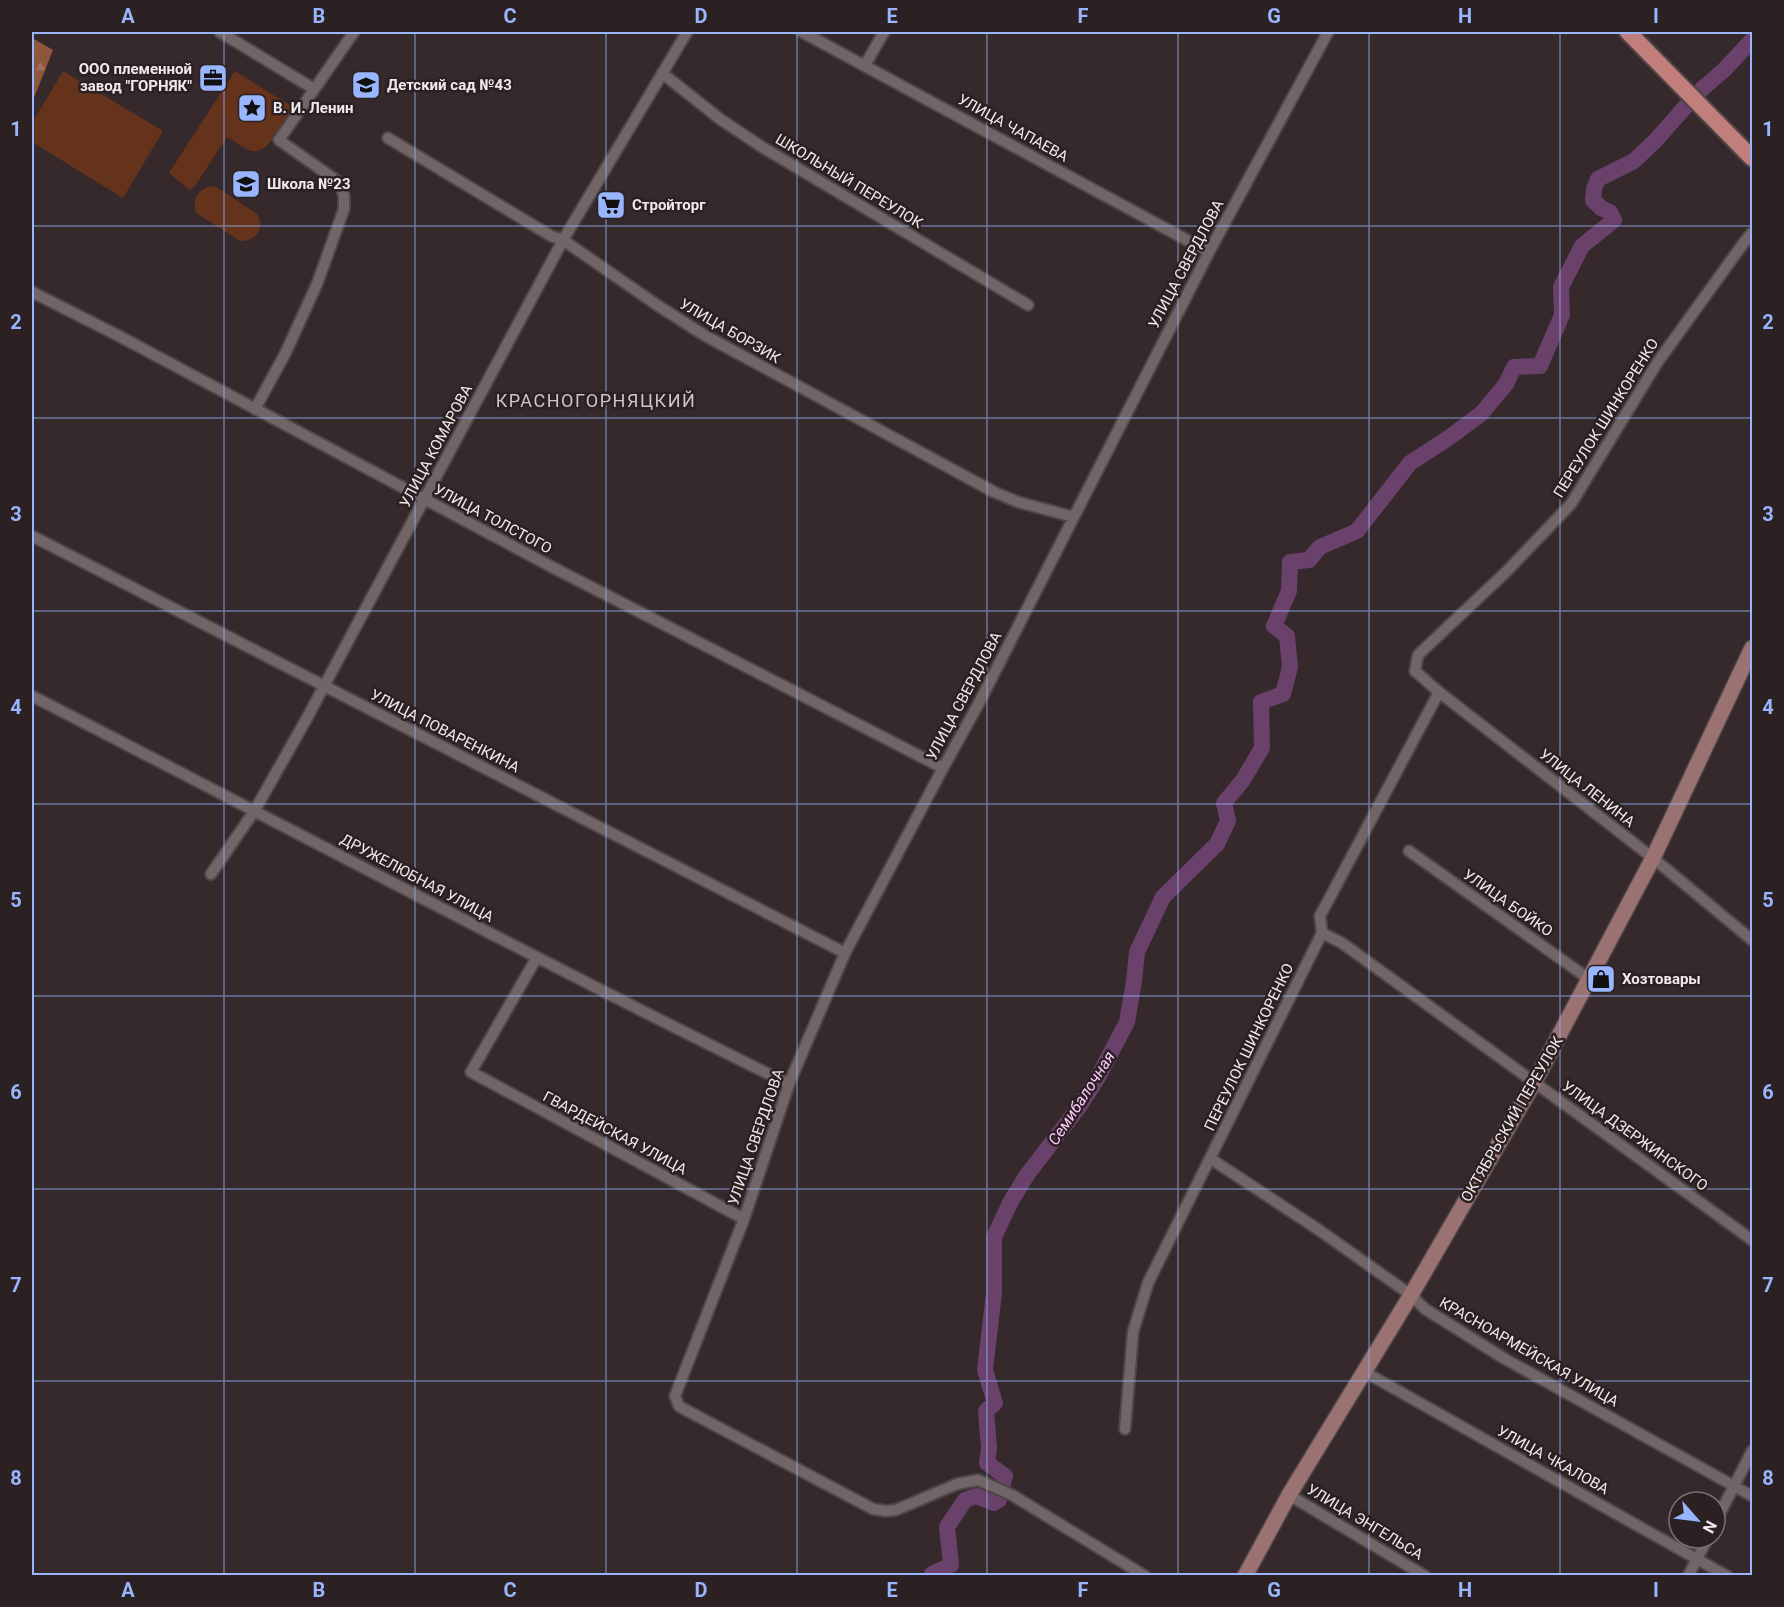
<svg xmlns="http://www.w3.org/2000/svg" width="1784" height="1607" font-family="Roboto,sans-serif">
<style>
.grass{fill:#65321b}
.forest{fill:url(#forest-firs)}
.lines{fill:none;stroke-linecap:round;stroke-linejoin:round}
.river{stroke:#6a416b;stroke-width:16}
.street-casing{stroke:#4f4648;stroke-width:14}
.secondary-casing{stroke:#4f4648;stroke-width:18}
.primary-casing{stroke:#4f4648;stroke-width:20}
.street{stroke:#726567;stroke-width:10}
.secondary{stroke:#9a7271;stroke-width:15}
.primary{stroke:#c27e7b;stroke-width:16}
.grid{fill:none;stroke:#99b5fd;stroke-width:1.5;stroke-opacity:0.55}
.labels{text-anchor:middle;stroke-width:5;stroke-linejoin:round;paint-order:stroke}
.poi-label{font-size:15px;font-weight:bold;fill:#f1e9eb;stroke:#2b2022;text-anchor:start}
.street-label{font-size:15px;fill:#f1e9eb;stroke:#2b2022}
.water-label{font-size:16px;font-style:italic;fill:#fecaff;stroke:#2b2022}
.quarter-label{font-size:18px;letter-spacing:1.5px;fill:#d2c3c6;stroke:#2b2022}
.neatline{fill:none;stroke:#99b5fd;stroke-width:2}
.grid-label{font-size:20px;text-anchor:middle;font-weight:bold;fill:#99b5fd}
</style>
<defs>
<pattern id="forest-firs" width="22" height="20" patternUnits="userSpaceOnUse" patternTransform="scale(1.5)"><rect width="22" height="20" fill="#8f563e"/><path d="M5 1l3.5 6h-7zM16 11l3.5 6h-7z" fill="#9f6e5a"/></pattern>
</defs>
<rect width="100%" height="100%" fill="#35292c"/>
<!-- grass -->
<path class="grass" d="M63,71L163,131L123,198L32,142V123Z
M235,71L293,107C285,119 269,155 252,151C243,149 235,141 227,137L195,186L190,190L169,173Z
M211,186L218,188L257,214C265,228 256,242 240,241L196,213C192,200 198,189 211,186Z"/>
<!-- forest -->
<path class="forest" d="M32,38L53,50L32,103Z"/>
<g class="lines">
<!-- river -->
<path class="river" d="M1702,89L1724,70L1752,40
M932,1576V1574L951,1565L947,1527L965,1500L976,1496L994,1503L999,1500L1005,1476L987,1463L989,1448L986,1411L995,1403L985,1370L994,1293V1237L1011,1201L1027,1175L1079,1107L1097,1079L1127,1022L1134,981L1137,952L1163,897L1217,844L1228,821L1224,803L1243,780L1262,748L1261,702L1283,694L1290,667L1287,636L1274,626L1289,591L1290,562L1309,560L1320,547L1357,531L1410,463L1447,439L1481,414L1506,384L1514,367L1540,366L1562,315L1561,287L1582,246L1614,220L1610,212L1601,208L1593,200L1594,189L1598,179L1634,161L1656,140L1686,106"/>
<!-- street casing -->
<g class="street-casing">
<path id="street" d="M220,32L314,89
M802,32L1209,252
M865,65L884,32
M662,73L720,119L762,147L1028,305
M388,138L551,236L563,240L657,305L704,335L994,492L1018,502L1074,517
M1752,233L1745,241L1657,363L1571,504L1507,571L1418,655L1415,671L1439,692L1653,858L1752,940
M32,292L119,336L550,566L943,768
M255,409L285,354L317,284L344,209V196L340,183L279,140L354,32
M32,536L845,953
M32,696C284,825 534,959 789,1084
M1409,851L1589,979
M211,874L255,810L307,718L563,240L687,32
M1322,933L1342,943L1752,1240
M537,957L471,1072L744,1219
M1211,1159L1319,1230L1411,1295L1425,1309L1505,1359L1752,1496
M1363,1371L1727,1576
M1125,1429L1133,1332L1148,1283L1322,933L1320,916L1439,692
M1289,1495L1425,1576
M1715,1523L1752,1451
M1145,1576L1012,1495L978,1480L957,1484L896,1510L885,1511L873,1509L684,1409L679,1406L675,1396L744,1219L789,1084L845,953L943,768L979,703L1209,252L1328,32
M1688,1576L1708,1538"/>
</g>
<!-- secondary casing -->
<g class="secondary-casing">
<path id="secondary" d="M1245,1576L1289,1495L1411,1295L1535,1081L1653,858L1752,648"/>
</g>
<!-- primary casing -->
<g class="primary-casing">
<path id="primary" d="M1628,32L1752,158"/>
</g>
<!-- street -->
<use href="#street" class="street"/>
<!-- secondary -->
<use href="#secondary" class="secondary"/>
<!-- primary -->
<use href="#primary" class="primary"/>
</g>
<!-- grid -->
<path class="grid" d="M224,32V1576M415,32V1576M606,32V1576M797,32V1576M987,32V1576M1178,32V1576M1369,32V1576M1560,32V1576M32,226H1752M32,418H1752M32,611H1752M32,804H1752M32,996H1752M32,1189H1752M32,1381H1752"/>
<!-- icons -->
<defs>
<g id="office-square" transform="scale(1.5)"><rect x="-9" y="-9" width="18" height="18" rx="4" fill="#99b5fd" stroke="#2b2022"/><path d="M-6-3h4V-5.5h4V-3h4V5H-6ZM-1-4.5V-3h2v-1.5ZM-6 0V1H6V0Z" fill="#111"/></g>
<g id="school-square" transform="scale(1.5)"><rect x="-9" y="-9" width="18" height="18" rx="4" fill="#99b5fd" stroke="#2b2022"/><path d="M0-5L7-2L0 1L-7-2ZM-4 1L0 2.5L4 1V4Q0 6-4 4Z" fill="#111"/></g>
<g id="sight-square" transform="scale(1.5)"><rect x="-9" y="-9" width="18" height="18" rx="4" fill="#99b5fd" stroke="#2b2022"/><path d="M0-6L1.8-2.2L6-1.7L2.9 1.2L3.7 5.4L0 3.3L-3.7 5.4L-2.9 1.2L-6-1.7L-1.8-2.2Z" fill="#111"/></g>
<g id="supermarket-square" transform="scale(1.5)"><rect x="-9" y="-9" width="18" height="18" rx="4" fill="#99b5fd" stroke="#2b2022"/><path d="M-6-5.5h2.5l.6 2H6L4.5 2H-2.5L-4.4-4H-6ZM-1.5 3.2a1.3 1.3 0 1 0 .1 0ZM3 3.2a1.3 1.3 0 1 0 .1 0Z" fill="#111"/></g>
<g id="shop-square" transform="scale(1.5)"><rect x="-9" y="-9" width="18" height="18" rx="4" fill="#99b5fd" stroke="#2b2022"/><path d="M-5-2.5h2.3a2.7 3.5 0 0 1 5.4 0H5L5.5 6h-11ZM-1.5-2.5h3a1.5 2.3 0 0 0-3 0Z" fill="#111"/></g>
</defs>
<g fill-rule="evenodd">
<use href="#office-square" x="213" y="78"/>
<use href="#school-square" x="366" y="85"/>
<use href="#sight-square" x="252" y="108"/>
<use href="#school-square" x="246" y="184"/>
<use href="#supermarket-square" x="611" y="205"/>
<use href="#shop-square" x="1601" y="979"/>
</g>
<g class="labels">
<!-- poi labels -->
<g class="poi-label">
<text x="192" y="74" text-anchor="end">ООО племенной<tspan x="192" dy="17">завод "ГОРНЯК"</tspan></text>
<text x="387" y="90">Детский сад №43</text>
<text x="273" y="113">В. И. Ленин</text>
<text x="267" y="189">Школа №23</text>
<text x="632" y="210">Стройторг</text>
<text x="1622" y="984">Хозтовары</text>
</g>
<!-- street labels -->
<g class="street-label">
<text transform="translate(1013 128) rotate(29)" y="5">УЛИЦА ЧАПАЕВА</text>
<text transform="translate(849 181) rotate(31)" y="5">ШКОЛЬНЫЙ ПЕРЕУЛОК</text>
<text transform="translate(1186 264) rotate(-62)" y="5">УЛИЦА СВЕРДЛОВА</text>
<text transform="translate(730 331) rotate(30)" y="5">УЛИЦА БОРЗИК</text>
<text transform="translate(1606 418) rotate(-58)" y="5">ПЕРЕУЛОК ШИНКОРЕНКО</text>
<text transform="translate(436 446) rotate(-62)" y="5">УЛИЦА КОМАРОВА</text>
<text transform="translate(493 519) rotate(28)" y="5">УЛИЦА ТОЛСТОГО</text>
<text transform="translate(964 696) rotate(-62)" y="5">УЛИЦА СВЕРДЛОВА</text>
<text transform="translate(445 731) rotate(27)" y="5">УЛИЦА ПОВАРЕНКИНА</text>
<text transform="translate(1587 788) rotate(38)" y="5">УЛИЦА ЛЕНИНА</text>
<text transform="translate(417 878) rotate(28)" y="5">ДРУЖЕЛЮБНАЯ УЛИЦА</text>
<text transform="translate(1508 903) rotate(35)" y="5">УЛИЦА БОЙКО</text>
<text transform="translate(1249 1047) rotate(-64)" y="5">ПЕРЕУЛОК ШИНКОРЕНКО</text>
<text transform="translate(1512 1119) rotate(-60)" y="5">ОКТЯБРЬСКИЙ ПЕРЕУЛОК</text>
<text transform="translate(615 1133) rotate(28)" y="5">ГВАРДЕЙСКАЯ УЛИЦА</text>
<text transform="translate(1635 1136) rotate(36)" y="5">УЛИЦА ДЗЕРЖИНСКОГО</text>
<text transform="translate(756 1137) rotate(-71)" y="5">УЛИЦА СВЕРДЛОВА</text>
<text transform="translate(1529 1352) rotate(30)" y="5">КРАСНОАРМЕЙСКАЯ УЛИЦА</text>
<text transform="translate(1553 1460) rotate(29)" y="5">УЛИЦА ЧКАЛОВА</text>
<text transform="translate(1365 1522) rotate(31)" y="5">УЛИЦА ЭНГЕЛЬСА</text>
</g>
<!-- water labels -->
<g class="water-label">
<text transform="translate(1081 1098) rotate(-57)" y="6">Семибалочная</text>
</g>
<!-- quarter labels -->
<g class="quarter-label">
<text x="596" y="407">КРАСНОГОРНЯЦКИЙ</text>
</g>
</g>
<!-- border -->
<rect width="1784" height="1607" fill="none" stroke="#2b2022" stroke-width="66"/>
<!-- north arrow -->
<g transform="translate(1697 1520) rotate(118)"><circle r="28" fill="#2b2022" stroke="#7a7072" stroke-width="1.5"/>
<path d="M0-4.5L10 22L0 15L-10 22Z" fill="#99b5fd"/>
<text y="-9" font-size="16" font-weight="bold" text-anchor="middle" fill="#f1e9eb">N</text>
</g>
<rect x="33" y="33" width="1718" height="1541" class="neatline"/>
<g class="grid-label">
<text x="128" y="23">A</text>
<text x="319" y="23">B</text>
<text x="510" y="23">C</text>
<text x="701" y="23">D</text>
<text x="892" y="23">E</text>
<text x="1083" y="23">F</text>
<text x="1274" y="23">G</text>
<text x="1465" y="23">H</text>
<text x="1656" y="23">I</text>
<text x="16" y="136">1</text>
<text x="1768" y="136">1</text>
<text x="16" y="329">2</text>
<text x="1768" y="329">2</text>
<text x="16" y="521">3</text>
<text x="1768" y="521">3</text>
<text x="16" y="714">4</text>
<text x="1768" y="714">4</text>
<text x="16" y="907">5</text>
<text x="1768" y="907">5</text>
<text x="16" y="1099">6</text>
<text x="1768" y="1099">6</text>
<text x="16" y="1292">7</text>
<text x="1768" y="1292">7</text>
<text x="16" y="1485">8</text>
<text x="1768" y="1485">8</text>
<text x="128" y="1597">A</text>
<text x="319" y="1597">B</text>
<text x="510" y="1597">C</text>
<text x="701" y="1597">D</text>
<text x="892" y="1597">E</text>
<text x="1083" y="1597">F</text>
<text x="1274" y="1597">G</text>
<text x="1465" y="1597">H</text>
<text x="1656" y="1597">I</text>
</g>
</svg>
